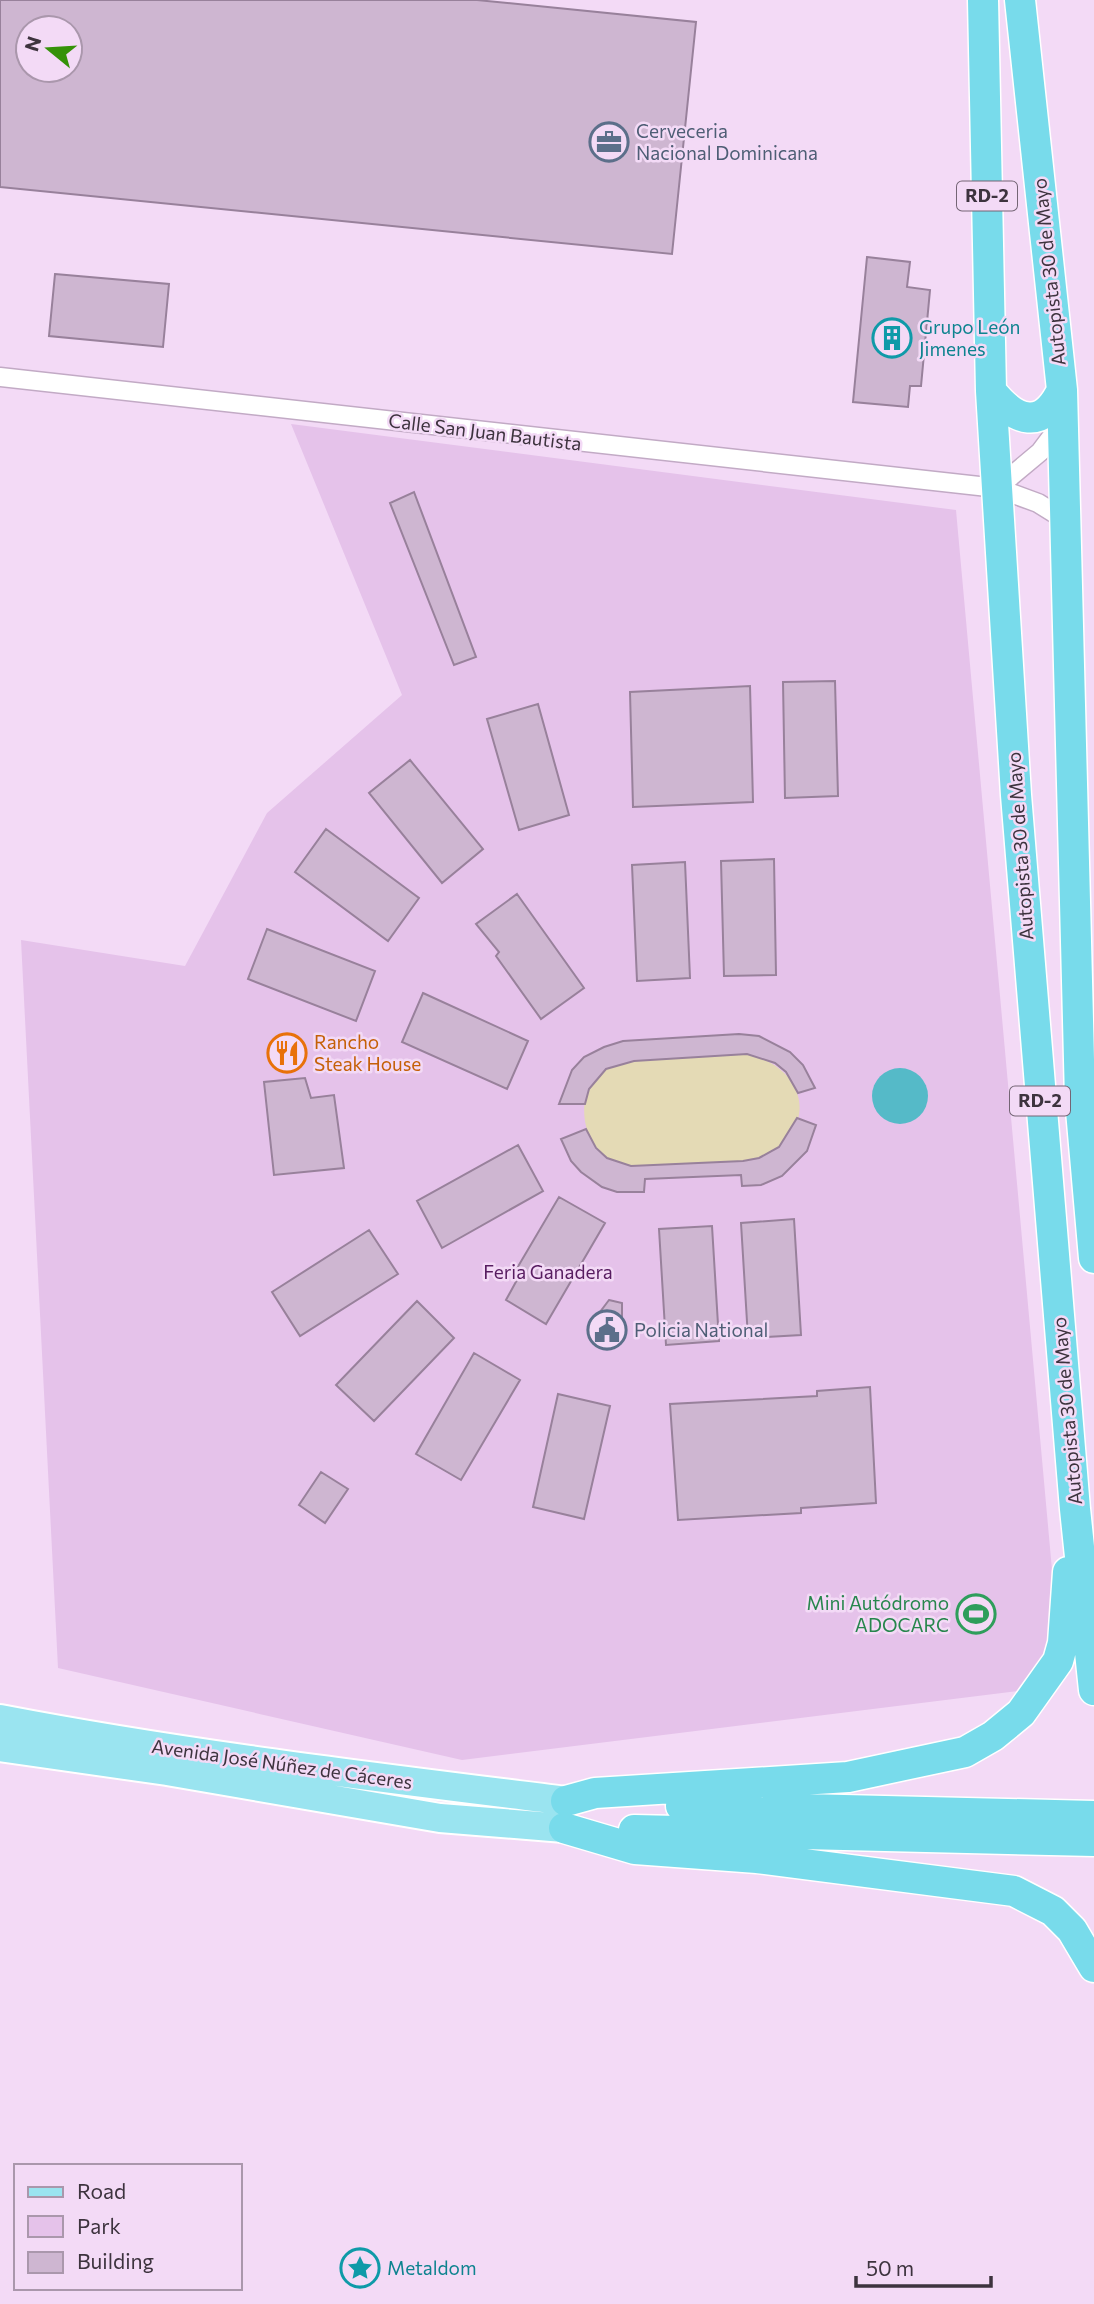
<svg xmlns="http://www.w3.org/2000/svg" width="1094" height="2304" font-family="Commissioner,sans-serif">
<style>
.green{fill:#e5c2ea}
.sand{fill:#e4dab5}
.water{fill:#55bac8}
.building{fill:#ceb6d1;stroke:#98819b;stroke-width:2;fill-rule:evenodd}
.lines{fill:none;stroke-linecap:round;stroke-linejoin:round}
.minor-casing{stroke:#c2aac5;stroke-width:21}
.primary-casing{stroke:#fff;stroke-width:32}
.trunk-casing{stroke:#fff;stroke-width:33}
.minor{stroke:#fff;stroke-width:18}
.primary{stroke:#9ae4f0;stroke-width:28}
.trunk{stroke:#78dbeb;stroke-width:30}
.labels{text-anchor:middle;stroke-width:5;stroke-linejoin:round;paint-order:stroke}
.shield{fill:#f3daf6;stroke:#746575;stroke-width:2}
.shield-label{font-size:18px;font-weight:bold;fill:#3d333e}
.service-label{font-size:19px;fill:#4e5e75;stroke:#f3daf6;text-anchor:start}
.street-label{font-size:19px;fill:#3d333e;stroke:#f3daf6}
.culture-label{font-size:19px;fill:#0d838f;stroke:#f3daf6;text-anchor:start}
.food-label{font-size:19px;fill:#c56008;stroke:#f3daf6;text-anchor:start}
.park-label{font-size:19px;fill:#571c60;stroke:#f3daf6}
.leisure-label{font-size:19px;fill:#27864d;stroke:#f3daf6;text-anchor:end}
</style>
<rect width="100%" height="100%" fill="#f3daf6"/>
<!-- green -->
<path class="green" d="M291,424L956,510L1058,1636L1018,1691L462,1760L58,1668L21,940L185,966L267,813L402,695Z"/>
<!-- sand -->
<path class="sand" d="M747,1054C810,1068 819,1133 760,1157C739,1167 680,1164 654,1165C642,1166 629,1167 617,1163C579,1148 571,1088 609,1068C638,1053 712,1056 747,1054Z"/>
<!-- water -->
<path class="water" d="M872 1096a28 28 0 1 1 56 0a28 28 0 1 1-56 0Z"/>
<!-- building -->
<path class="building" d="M0,0H477L696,22L672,254L0,187ZM28,28H70V70H28Z
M867,257L910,262L907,287L930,290L921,386H910L908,407L853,402Z
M55,274L169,284L163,347L49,336Z
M414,492L476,657L454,665L390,503Z
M835,681L838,796L785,798L783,682Z
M750,686L753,802L633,807L630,692Z
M538,704L569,815L519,830L487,719Z
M410,760L483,849L442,883L369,793Z
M326,829L419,898L388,941L295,872Z
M774,859L776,975L724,976L721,861Z
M685,862L690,978L637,981L632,865Z
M517,894L584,988L541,1019L496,956L499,952L476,924Z
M267,929L375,971L356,1021L248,979Z
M423,993L528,1041L507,1089L402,1042Z
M739,1034L759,1036L790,1052L803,1065L815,1088L798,1093L786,1072L775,1063L747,1054L634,1061L606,1069L589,1089L585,1104H559L572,1070L584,1057L604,1047L623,1041Z
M305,1078L311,1098L334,1095L344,1168L274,1175L264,1082Z
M797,1118L816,1125L807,1151L782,1176L761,1185L742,1186L741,1175L645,1179L644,1192H617L602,1187L581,1172L571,1161L561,1139L586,1129L596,1148L607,1158L631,1166L743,1161L759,1158L779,1147Z
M518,1145L543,1191L442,1248L417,1201Z
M559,1197L605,1223L546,1324L506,1300L518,1278L513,1275Z
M794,1219L801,1335L748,1338L741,1223Z
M712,1226L719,1341L666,1345L659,1229Z
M369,1230L398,1274L300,1336L272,1292Z
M609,1300L622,1303V1318L614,1348L592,1342L600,1312Z
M417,1301L454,1338L374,1421L336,1385Z
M474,1353L520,1380L461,1480L416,1454Z
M870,1387L876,1503L801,1508V1513L678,1520L670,1404L817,1396V1391Z
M558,1394L610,1406L584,1519L533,1507Z
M321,1472L348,1489L325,1523L299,1505Z"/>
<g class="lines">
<!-- minor casing -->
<g class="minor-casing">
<path id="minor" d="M0,377L997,488L1038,503L1067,521
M997,488L1040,452L1061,424"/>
</g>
<!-- primary casing -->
<g class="primary-casing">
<path id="primary" d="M0,1719C187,1755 376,1777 566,1801
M0,1747L167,1771L440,1818L564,1828"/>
</g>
<!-- trunk casing -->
<g class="trunk-casing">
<path id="trunk" d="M983,0L991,391L1016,795L1075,1509L1094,1690
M1020,0L1062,390L1080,1099L1094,1258
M991,391C1016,422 1042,431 1062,390
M566,1801L595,1793L848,1777L965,1752L993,1736L1021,1713L1058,1661L1063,1643L1068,1572
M681,1806L1094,1816
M564,1828L635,1849L757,1858L1014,1891L1053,1911L1072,1930L1094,1967
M634,1830L1094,1841"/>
</g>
<!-- minor -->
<use href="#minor" class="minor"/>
<!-- primary -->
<use href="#primary" class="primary"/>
<!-- trunk -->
<use href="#trunk" class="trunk"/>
</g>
<!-- icons -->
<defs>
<g id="office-ring" transform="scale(2.0125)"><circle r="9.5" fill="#f3daf6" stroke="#5c6f8a" stroke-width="1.5"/><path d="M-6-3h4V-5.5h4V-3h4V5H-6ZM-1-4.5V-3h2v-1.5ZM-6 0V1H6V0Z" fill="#5c6f8a"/></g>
<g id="building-ring" transform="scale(2.0125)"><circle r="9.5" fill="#f3daf6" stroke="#0f9aa8" stroke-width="1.5"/><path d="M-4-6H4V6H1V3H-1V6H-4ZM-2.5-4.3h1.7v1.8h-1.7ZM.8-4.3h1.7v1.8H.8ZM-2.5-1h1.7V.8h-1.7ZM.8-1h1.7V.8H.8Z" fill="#0f9aa8"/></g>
<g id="restaurant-ring" transform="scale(2.0125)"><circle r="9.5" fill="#f3daf6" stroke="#e8710a" stroke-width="1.5"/><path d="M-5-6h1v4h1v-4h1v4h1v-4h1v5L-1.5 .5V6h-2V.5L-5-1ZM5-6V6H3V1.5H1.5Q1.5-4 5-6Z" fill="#e8710a"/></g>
<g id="civic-ring" transform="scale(2.0125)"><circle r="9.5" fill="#f3daf6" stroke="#5c6f8a" stroke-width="1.5"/><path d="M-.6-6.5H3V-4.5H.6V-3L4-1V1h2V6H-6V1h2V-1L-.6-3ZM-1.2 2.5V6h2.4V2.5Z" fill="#5c6f8a"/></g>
<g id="stadium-ring" transform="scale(2.0125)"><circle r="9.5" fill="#f3daf6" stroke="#2e9e5b" stroke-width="1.5"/><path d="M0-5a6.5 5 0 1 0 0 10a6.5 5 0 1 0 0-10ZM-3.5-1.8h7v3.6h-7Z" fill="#2e9e5b"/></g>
<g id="sight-ring" transform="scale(2.0125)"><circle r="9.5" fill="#f3daf6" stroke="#0f9aa8" stroke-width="1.5"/><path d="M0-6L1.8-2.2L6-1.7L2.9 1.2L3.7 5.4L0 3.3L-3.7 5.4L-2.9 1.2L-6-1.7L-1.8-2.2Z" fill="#0f9aa8"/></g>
</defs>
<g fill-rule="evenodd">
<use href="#office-ring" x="609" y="142"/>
<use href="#building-ring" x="892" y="338"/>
<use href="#restaurant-ring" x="287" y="1053"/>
<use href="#civic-ring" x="607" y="1330"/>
<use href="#stadium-ring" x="976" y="1614"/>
<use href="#sight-ring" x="360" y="2268"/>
</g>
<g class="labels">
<!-- shield labels -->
<g class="shield">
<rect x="957" y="181.5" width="60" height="29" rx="5"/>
<rect x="1010" y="1086.5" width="60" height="29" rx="5"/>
</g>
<g class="shield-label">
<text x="987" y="202">RD-2</text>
<text x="1040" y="1107">RD-2</text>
</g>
<!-- service labels -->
<g class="service-label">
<text x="636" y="138">Cerveceria<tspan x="636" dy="22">Nacional Dominicana</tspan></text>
<text x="634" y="1337">Policia National</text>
</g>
<!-- street labels -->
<g class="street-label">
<text transform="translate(1049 272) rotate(-96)" y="7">Autopista 30 de Mayo</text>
<text transform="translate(485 432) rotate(7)" y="7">Calle San Juan Bautista</text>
<text transform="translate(1020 846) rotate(-94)" y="7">Autopista 30 de Mayo</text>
<text transform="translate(1067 1411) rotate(-95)" y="7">Autopista 30 de Mayo</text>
<text transform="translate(282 1764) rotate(8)" y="7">Avenida José Núñez de Cáceres</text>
</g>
<!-- culture labels -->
<g class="culture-label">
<text x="919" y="334">Grupo León<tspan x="919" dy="22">Jimenes</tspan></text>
<text x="387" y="2275">Metaldom</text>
</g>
<!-- food labels -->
<g class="food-label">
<text x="314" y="1049">Rancho<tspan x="314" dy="22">Steak House</tspan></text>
</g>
<!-- park labels -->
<g class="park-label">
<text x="548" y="1279">Feria Ganadera</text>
</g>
<!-- leisure labels -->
<g class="leisure-label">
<text x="949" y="1610">Mini Autódromo<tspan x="949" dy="22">ADOCARC</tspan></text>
</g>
</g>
<!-- legend -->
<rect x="14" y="2164" width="228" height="126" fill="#f3daf6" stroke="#aa97ac" stroke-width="2"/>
<rect x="28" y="2187" width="35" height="10" fill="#9ae4f0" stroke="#aa97ac" stroke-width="2"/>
<text x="77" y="2199" font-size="21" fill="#3d333e">Road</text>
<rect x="28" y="2216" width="35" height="21" fill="#e5c2ea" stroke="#aa97ac" stroke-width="2"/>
<text x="77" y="2234" font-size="21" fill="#3d333e">Park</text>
<rect x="28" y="2252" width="35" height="21" fill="#ceb6d1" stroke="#aa97ac" stroke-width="2"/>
<text x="77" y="2269" font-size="21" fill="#3d333e">Building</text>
<!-- north arrow -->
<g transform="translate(49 49) rotate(288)"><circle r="33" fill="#f3daf6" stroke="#aa97ac" stroke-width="2"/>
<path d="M0-5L12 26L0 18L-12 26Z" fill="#359209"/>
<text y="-10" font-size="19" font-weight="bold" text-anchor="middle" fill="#3d333e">N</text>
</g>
<!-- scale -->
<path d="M856 2276v10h135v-10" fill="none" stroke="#3d333e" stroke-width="3.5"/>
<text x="866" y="2276" font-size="21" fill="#3d333e" stroke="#f3daf6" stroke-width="5" paint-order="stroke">50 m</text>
</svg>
